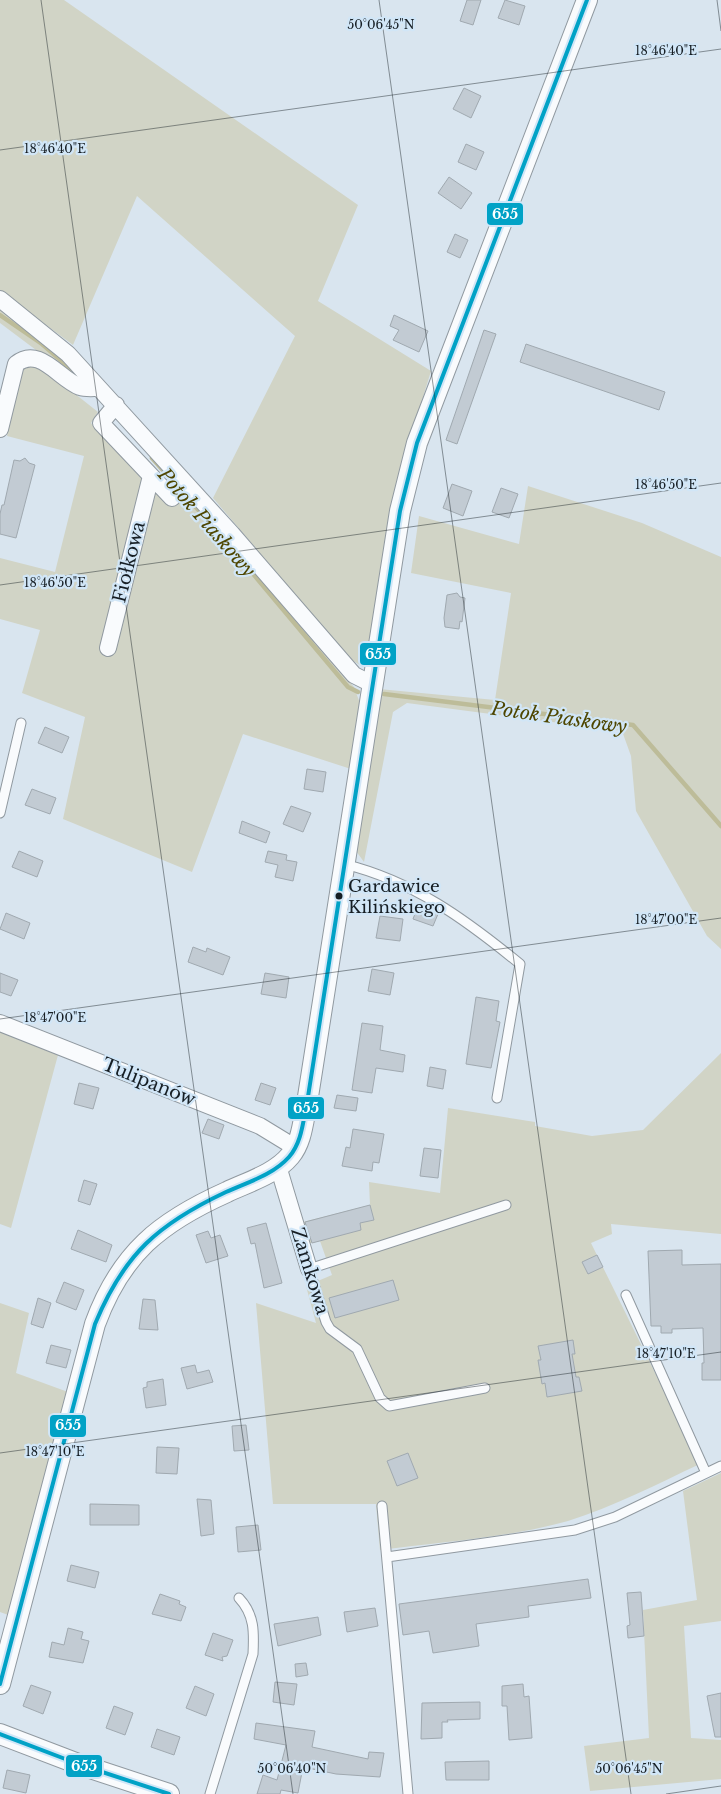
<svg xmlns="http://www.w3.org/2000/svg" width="721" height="1794" font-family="'Libre Baskerville',serif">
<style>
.green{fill:#d1d4c6}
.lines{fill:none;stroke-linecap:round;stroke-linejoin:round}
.stream{stroke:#bdbc99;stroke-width:4.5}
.building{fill:#c2cbd3;stroke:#a0a9b0}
.service-casing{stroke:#9099a0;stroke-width:11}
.minor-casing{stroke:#9099a0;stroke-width:18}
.tertiary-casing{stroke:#9099a0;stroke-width:22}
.service{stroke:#f9fbfd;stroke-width:9}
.minor{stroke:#f9fbfd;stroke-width:16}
.tertiary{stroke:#f9fbfd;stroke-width:20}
.bus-1-casing{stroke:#d1e6f7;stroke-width:8}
.bus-1{stroke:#01a2c6;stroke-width:4}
.ticks{fill:none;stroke:#161e24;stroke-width:1;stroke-opacity:0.45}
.bus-dot{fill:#161e24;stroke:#d1e6f7;stroke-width:2}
.labels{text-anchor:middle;stroke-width:4.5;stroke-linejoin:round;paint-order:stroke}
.bus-label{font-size:17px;fill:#161e24;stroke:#d1e6f7;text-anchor:start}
.street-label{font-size:18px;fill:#161e24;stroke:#d1e6f7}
.water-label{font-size:19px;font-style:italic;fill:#4e4600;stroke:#d1e6f7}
.ticks-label{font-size:12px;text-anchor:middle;fill:#161e24;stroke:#d1e6f7;stroke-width:4.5;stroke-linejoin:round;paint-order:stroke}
.line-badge{stroke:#d1e6f7;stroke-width:2}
.badge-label{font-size:14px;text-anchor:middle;font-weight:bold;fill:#fff}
</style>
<rect width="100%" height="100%" fill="#d9e5ef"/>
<!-- green -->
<path class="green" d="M0,0H64L358,205L318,301L431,371L396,486L367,663L363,667L350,659L213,498L295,336L137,196L73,345L0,291Z
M0,306L77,370L72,377L0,323Z
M29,364L45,370L98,412L91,423L154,492H160L171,504L185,490L231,540L354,687L361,706L351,769L243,734L192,872L63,819L85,717L22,693L40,630L0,619V558L55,572L84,456L7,436L22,370Z
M528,486L642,523L721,557V949L707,936L636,811L631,756L622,731L407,703L393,712L364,862L356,851L379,689L495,700L511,593L411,573L419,516L519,544Z
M0,1031L58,1055L11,1228L0,1224Z
M721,1053V1234L611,1224L612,1234L591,1243L700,1464C657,1484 613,1507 568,1521C507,1538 442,1542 380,1550L376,1504H273L256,1303L316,1323L306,1286L332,1275L320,1241L308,1244L303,1222L370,1205L369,1182L440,1193L448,1108L535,1122V1126L592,1136L643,1130Z
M0,1303L29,1313L16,1373L68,1392L11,1616L0,1612Z
M721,1473V1621L684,1626L691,1738L721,1740V1779L590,1791L584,1746L649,1738L643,1610L697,1600L683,1491Z"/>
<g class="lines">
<!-- stream -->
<path class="stream" d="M0,315L42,344L71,369
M152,458L218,532L348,687L358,692
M384,694L633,725L721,826"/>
</g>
<!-- building -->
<path class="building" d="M467,0H481L473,25L460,21Z
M505,0L525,6L519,25L498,18Z
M464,88L481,96L471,118L453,109Z
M466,144L484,152L476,170L458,162Z
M449,177L472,193L461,209L438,193Z
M455,234L468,240L460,258L447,252Z
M394,315L428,331L419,352L393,340L399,330L390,326Z
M484,330L496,334L457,444L446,440Z
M526,344L665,392L659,410L520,362Z
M25,458L29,463L35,465L16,538L0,534V514L2,505H4L14,460L20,461Z
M452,484L472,491L463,516L443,508Z
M501,488L518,494L509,518L492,512Z
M457,593L460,597L465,598L462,622L460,621L459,629L445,627L444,618L447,595Z
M45,727L69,737L62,753L38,743Z
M307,769L326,772L323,792L304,789Z
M32,789L56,798L50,814L25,805Z
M291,806L311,813L303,832L283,824Z
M242,821L270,832L266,843L239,833Z
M19,851L43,861L37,877L12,867Z
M268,851L287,855L286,860L297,862L293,881L275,877L278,865L265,862Z
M418,906L438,914L433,926L413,919Z
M6,913L30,923L24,939L0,929Z
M380,916L403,919L400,941L376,938Z
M193,947L206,952L207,948L230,957L223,975L188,962Z
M372,969L394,973L390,995L368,991Z
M0,973L18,980L11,996L0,992Z
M265,973L289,977L286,998L261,994Z
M476,997L499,1001L496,1021L500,1022L491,1068L466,1064Z
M362,1023L383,1026L380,1050L405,1055L403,1072L376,1068L372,1093L352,1090Z
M430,1067L446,1070L443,1089L427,1086Z
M79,1083L99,1088L93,1109L74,1104Z
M261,1083L276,1088L270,1105L255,1100Z
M337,1095L358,1098L356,1111L334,1108Z
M208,1119L224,1125L219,1139L202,1133Z
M353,1129L384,1134L379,1163L373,1162L372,1171L342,1166L346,1147L350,1148Z
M424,1148L441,1150L438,1178L420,1176Z
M84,1180L97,1184L90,1205L78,1201Z
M370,1205L374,1220L360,1223L361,1230L312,1243L305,1222Z
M266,1223L282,1283L264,1288L255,1243L251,1244L247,1228Z
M78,1230L112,1245L106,1262L71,1249Z
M208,1231L211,1238L220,1235L228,1256L206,1263L196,1235Z
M682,1250V1265L721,1264V1380H702V1363H704L703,1328L672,1329V1333H661V1326H651L648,1251Z
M597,1255L603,1267L588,1274L582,1262Z
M393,1280L399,1300L335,1318L329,1298Z
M64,1282L84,1290L76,1310L56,1302Z
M38,1298L51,1303L43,1328L31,1324Z
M143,1299L155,1300L158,1330L139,1329Z
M573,1340L575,1354H572L576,1377H579L582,1391L547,1397L545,1383L542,1384L538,1360H541L538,1346Z
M51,1345L71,1350L66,1368L46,1363Z
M195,1365L197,1373L209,1370L213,1382L187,1389L181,1368Z
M163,1379L166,1405L146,1408L143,1388L147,1387V1382Z
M246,1425L249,1450L234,1451L232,1426Z
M157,1447L179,1448L177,1474L156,1473Z
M408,1453L418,1478L397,1486L387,1461Z
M197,1499L211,1500L214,1534L201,1536Z
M90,1504L139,1505V1525H90Z
M258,1525L261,1550L238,1552L236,1527Z
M71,1565L99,1572L95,1588L67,1581Z
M588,1579L591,1598L528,1606L529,1617L476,1624L479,1646L433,1653L429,1631L403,1635L399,1604Z
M641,1592L644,1636L628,1638L627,1626L630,1625L627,1593Z
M160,1594L180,1601L179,1604L186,1607L181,1621L152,1614Z
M375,1608L378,1626L347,1632L344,1612Z
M318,1617L321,1635L278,1646L274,1624Z
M68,1628L83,1632L81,1639L89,1641L83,1663L49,1657L52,1642L64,1645Z
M213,1633L233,1640L227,1656L222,1657L223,1661L205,1655Z
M306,1663L308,1675L296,1677L295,1664Z
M275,1682L297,1684L294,1705L273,1702Z
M523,1684L524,1697L529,1696L532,1738L509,1740L507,1706H502V1686Z
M31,1685L51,1692L43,1714L23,1706Z
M195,1686L214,1694L206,1716L186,1708Z
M721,1693V1737H715L707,1696Z
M480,1702V1719L447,1720L448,1722H442V1738L421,1739L422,1703Z
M114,1706L133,1713L125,1735L106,1728Z
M256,1723L315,1731L312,1747L368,1759L369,1752L384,1753L380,1777L336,1774L303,1767L298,1793L281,1790L280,1794H257L263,1775L277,1780L286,1745L254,1739Z
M157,1729L180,1737L174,1755L151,1747Z
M489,1761V1780H446L445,1762Z
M7,1770L30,1775L26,1793L3,1788Z"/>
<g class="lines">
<!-- service casing -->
<g class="service-casing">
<path id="service" d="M0,813L21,723
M344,864C413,881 465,919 520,964L497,1098
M626,1295L706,1473
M485,1388L389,1406L380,1398L357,1349L330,1329L326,1322L309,1269L506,1205
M382,1506L408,1794
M387,1557L575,1530L615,1517L721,1466
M210,1794L253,1654C254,1633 255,1615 239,1598"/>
</g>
<!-- minor casing -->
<g class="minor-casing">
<path id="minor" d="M0,299L68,354L232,534L354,675L372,684
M116,405L101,423L172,498
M0,429L16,364C39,345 59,379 80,387C86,389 93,388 99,388
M108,648L151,476
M0,1023L260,1126L296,1148
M278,1166L309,1269"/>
</g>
<!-- tertiary casing -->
<g class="tertiary-casing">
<path id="tertiary" d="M0,1684L95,1324C121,1253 160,1222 227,1192C248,1182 275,1174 290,1156C302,1142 303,1121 307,1103L400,511L417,443L587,0
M0,1734L81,1765L169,1794"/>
</g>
<!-- service -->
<use href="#service" class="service"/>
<!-- minor -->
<use href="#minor" class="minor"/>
<!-- tertiary -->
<use href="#tertiary" class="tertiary"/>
<!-- bus-1 casing -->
<g class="bus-1-casing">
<path id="bus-1" d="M0,1684L95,1324C124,1254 158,1224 226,1192C248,1182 273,1175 289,1157C302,1142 303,1121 307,1103L400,511L417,443L587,0
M0,1734L81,1765L169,1794"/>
</g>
<!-- bus-1 -->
<use href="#bus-1" class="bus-1"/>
</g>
<!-- ticks -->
<path class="ticks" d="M41,0L293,1794M379,0L631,1794M717,0L721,31M0,150L721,49M0,585L721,483M0,1019L721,918M0,1453L721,1352M666,1794L721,1786"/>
<!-- markers -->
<circle class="bus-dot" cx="339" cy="896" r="4.5"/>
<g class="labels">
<!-- bus labels -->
<g class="bus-label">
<text x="348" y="892">Gardawice<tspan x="348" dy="21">Kilińskiego</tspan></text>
</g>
<!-- street labels -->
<g class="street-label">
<text transform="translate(129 562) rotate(-76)" y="6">Fiołkowa</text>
<text transform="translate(149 1082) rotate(22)" y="6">Tulipanów</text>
<text transform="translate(310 1271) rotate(73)" y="6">Zamkowa</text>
</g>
<!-- water labels -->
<g class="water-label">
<text transform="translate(207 522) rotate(49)" y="7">Potok Piaskowy</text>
<text transform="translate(559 717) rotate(8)" y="7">Potok Piaskowy</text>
</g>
</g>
<g class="ticks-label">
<text x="381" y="29">50°06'45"N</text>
<text x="666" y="55">18°46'40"E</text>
<text x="55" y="153">18°46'40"E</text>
<text x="666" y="489">18°46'50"E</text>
<text x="55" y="587">18°46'50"E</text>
<text x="666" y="924">18°47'00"E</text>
<text x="55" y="1022">18°47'00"E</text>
<text x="666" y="1358">18°47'10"E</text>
<text x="55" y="1456">18°47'10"E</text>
<text x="292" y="1773">50°06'40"N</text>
<text x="629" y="1773">50°06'45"N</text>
</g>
<g class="line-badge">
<rect x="486" y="202" width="38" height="24" rx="5" fill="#01a2c6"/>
<rect x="359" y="642" width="38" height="24" rx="5" fill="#01a2c6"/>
<rect x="287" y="1096" width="38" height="24" rx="5" fill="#01a2c6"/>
<rect x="49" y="1414" width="38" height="24" rx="5" fill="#01a2c6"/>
<rect x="65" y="1754" width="38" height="24" rx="5" fill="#01a2c6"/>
</g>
<g class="badge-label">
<text x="505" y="219">655</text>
<text x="378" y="659">655</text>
<text x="306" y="1113">655</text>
<text x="68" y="1430">655</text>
<text x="84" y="1771">655</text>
</g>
</svg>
